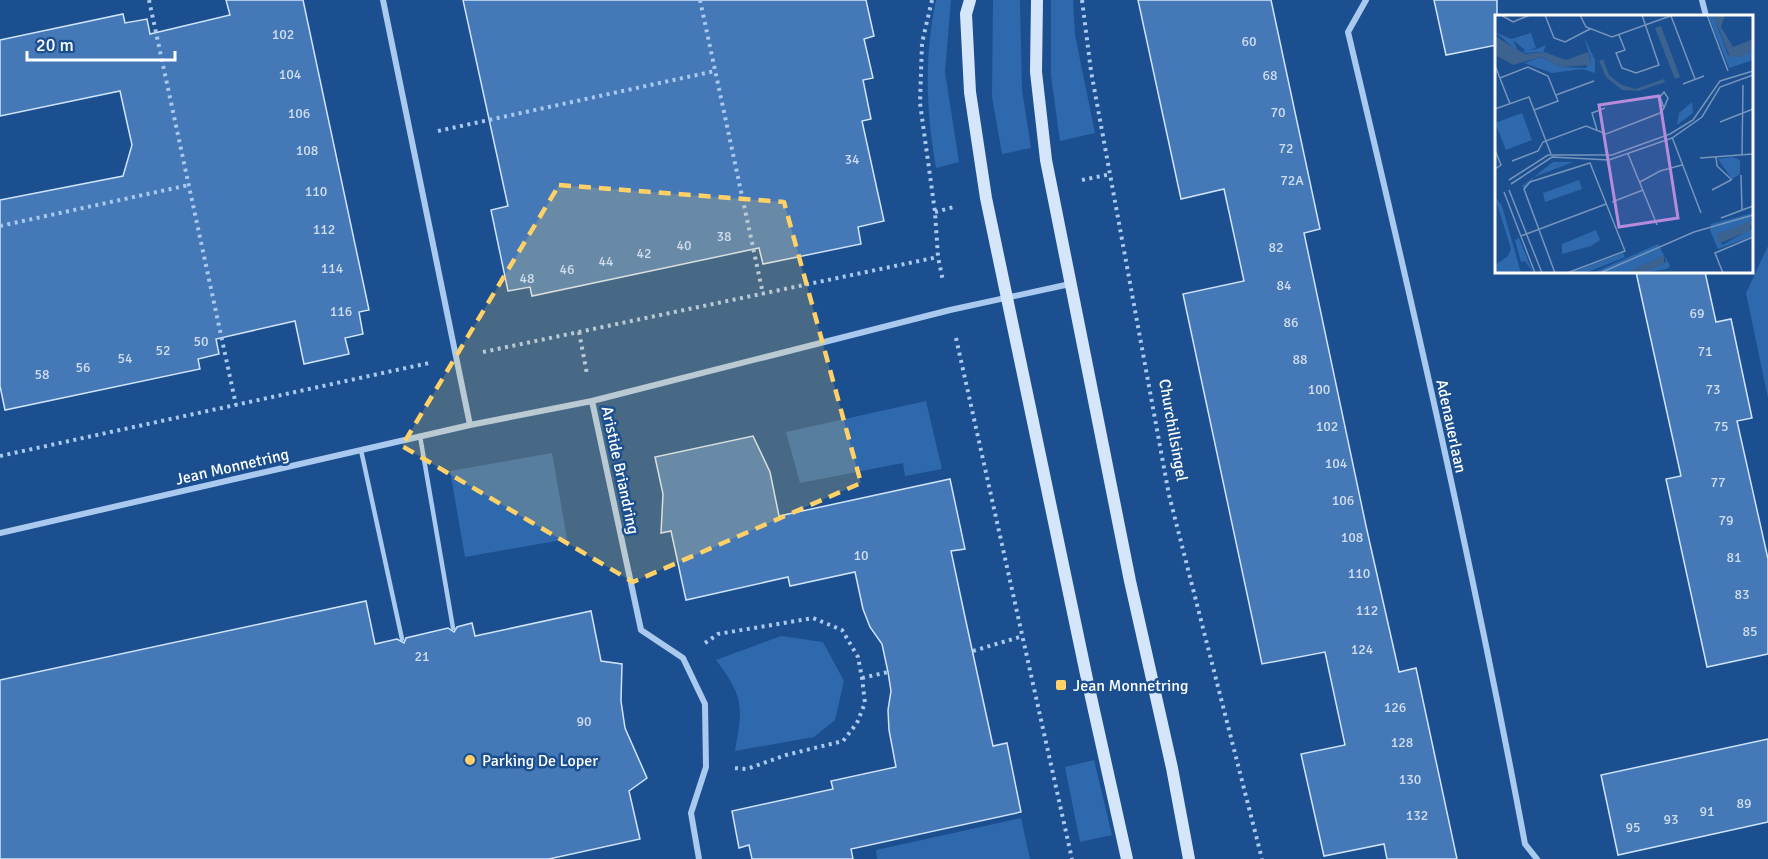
<svg xmlns="http://www.w3.org/2000/svg" width="1768" height="859" font-family="Signika,sans-serif">
<style>
.green{fill:#2e69ad}
.building{fill:#4478b7;stroke:#cfe3fa;stroke-width:1.5}
.lines{fill:none;stroke-linecap:round;stroke-linejoin:round}
.path{stroke:#a9c9ee;stroke-width:4;stroke-dasharray:3 4.5;stroke-linecap:butt}
.lane{stroke:#a9c9ee;stroke-width:4.5}
.street{stroke:#a9c9ee;stroke-width:6}
.secondary{stroke:#d6e6fa;stroke-width:12}
.marked{fill:#ffd166;fill-opacity:0.2;stroke:#ffd166;stroke-width:4.5;stroke-dasharray:12 8;stroke-linejoin:round}
.poi-dot{fill:#ffd166;stroke:#1b4f8f;stroke-width:2}
.labels{text-anchor:middle;stroke-width:5;stroke-linejoin:round;paint-order:stroke}
.number-label{font-size:14px;fill:#d0dded}
.street-label{font-size:16px;fill:#fff;stroke:#1b4f8f}
.poi-label{font-size:16px;fill:#fff;stroke:#1b4f8f;text-anchor:start}
.inset-road{fill:none;stroke:#7695bc;stroke-width:1.5}
.view{fill:#b68bdc;fill-opacity:0.15;stroke:#b68bdc;stroke-width:3}
.inset-edge{fill:none;stroke:#fff;stroke-width:3}
</style>
<rect width="100%" height="100%" fill="#1b4f8f"/>
<!-- green -->
<path class="green" d="M936,0H951L945,72L959,162L936,168C926,111 924,57 936,0Z
M993,0H1020L1022,90L1031,148L1002,154L992,97Z
M1051,0H1073L1075,35L1095,133L1060,141L1051,76Z
M1768,246V398L1746,293Z
M926,401L942,469L905,476L903,463L800,483L786,432Z
M552,453L567,539L465,557L450,471Z
M781,636L823,642L844,681L835,720L814,737L735,751C743,706 744,697 716,660Z
M1094,760L1112,835L1080,842L1065,767Z
M1021,818L1030,859H877L876,850Z"/>
<!-- building -->
<path class="building" d="M226,0H303L369,310L359,312L363,334L345,338L349,354L304,364L295,321L216,339L219,354L198,359L200,369L5,410L0,386V200L123,176L132,145L120,91L0,116V40L123,14L125,23L147,19L150,34L230,15Z
M463,0H866L874,36L864,39L873,78L863,80L871,119L862,121L884,221L858,227L861,244L763,264L759,248L532,296L530,287L508,291L491,210L508,206Z
M1138,0H1271L1320,229L1304,233L1366,526L1399,672L1416,668L1457,859H1387L1384,844L1324,856L1301,754L1345,745L1325,652L1262,664L1183,294L1244,281L1224,189L1181,199Z
M1434,0H1497V45L1446,55Z
M1636,272H1705L1716,322L1731,319L1752,418L1737,421L1768,559V654L1707,667L1666,479L1681,476Z
M753,436L770,472L779,516L950,479L965,549L951,551L965,617L993,746L1007,743L1021,812L851,849L853,859H752L749,845L739,848L732,811L833,789L831,781L896,767L889,730L888,710L891,691L888,672L882,644L870,627L863,609L855,572L790,586L788,577L686,600L671,531L661,533L663,494L655,457Z
M366,601L375,644L397,639L404,643L406,638L448,628L454,632L457,627L472,623L475,636L591,611L601,661L622,664L621,701L625,728L647,778L629,791L640,839L549,859H0V680Z
M1768,739V822L1618,855L1601,775Z"/>
<g class="lines">
<!-- path -->
<path class="path" d="M149,0L236,405
M700,0L763,294
M932,0L922,43L920,103L935,212L938,257L943,281
M1082,0L1091,71L1169,495L1262,859
M438,131L715,71
M1082,180L1111,174
M935,212L954,207
M0,226L189,185
M579,332L587,374
M956,338L1072,859
M483,352L938,257
M0,456L429,363
M705,643L718,634L813,618L842,630L858,657L862,678L865,703L857,723L843,741L786,755L747,769L733,768
M973,651L1023,636
M862,678L888,672"/>
<!-- lane -->
<path class="lane" d="M420,436L453,628
M361,450L402,639"/>
<!-- street -->
<path class="street" d="M383,0L470,425
M1366,0L1348,32C1412,301 1474,571 1525,844L1537,859
M1702,0L1706,16
M592,401L641,630L683,658L705,704L706,767L691,813L699,859
M0,533L470,425L592,401L950,310L1070,284"/>
<!-- secondary -->
<path class="secondary" d="M970,0L966,14L970,92L986,198L1087,679L1127,859
M1037,0L1036,72L1046,160L1130,581L1172,768L1189,859"/>
</g>
<!-- marked area -->
<path class="marked" d="M559,185L784,202L861,483L633,582L402,446Z"/>
<!-- markers -->
<g class="poi-dot">
<rect x="1055" y="679" width="12" height="12" rx="3"/>
<circle cx="470" cy="760" r="6"/>
</g>
<g class="labels">
<!-- number labels -->
<g class="number-label">
<text x="283" y="39">102</text>
<text x="1249" y="46">60</text>
<text x="290" y="79">104</text>
<text x="1270" y="80">68</text>
<text x="1278" y="117">70</text>
<text x="299" y="118">106</text>
<text x="1286" y="153">72</text>
<text x="307" y="155">108</text>
<text x="852" y="164">34</text>
<text x="1292" y="185">72A</text>
<text x="316" y="196">110</text>
<text x="324" y="234">112</text>
<text x="724" y="241">38</text>
<text x="684" y="250">40</text>
<text x="1276" y="252">82</text>
<text x="644" y="258">42</text>
<text x="606" y="266">44</text>
<text x="332" y="273">114</text>
<text x="567" y="274">46</text>
<text x="527" y="283">48</text>
<text x="1284" y="290">84</text>
<text x="341" y="316">116</text>
<text x="1697" y="318">69</text>
<text x="1291" y="327">86</text>
<text x="201" y="346">50</text>
<text x="163" y="355">52</text>
<text x="1705" y="356">71</text>
<text x="125" y="363">54</text>
<text x="1300" y="364">88</text>
<text x="83" y="372">56</text>
<text x="42" y="379">58</text>
<text x="1319" y="394">100</text>
<text x="1713" y="394">73</text>
<text x="1327" y="431">102</text>
<text x="1721" y="431">75</text>
<text x="1336" y="468">104</text>
<text x="1718" y="487">77</text>
<text x="1343" y="505">106</text>
<text x="1726" y="525">79</text>
<text x="1352" y="542">108</text>
<text x="861" y="560">10</text>
<text x="1734" y="562">81</text>
<text x="1359" y="578">110</text>
<text x="1742" y="599">83</text>
<text x="1367" y="615">112</text>
<text x="1750" y="636">85</text>
<text x="1362" y="654">124</text>
<text x="422" y="661">21</text>
<text x="1395" y="712">126</text>
<text x="584" y="726">90</text>
<text x="1402" y="747">128</text>
<text x="1410" y="784">130</text>
<text x="1744" y="808">89</text>
<text x="1707" y="816">91</text>
<text x="1417" y="820">132</text>
<text x="1671" y="824">93</text>
<text x="1633" y="832">95</text>
</g>
<!-- street labels -->
<g class="street-label">
<text transform="translate(1452 426) rotate(78)" y="6">Adenauerlaan</text>
<text transform="translate(1174 430) rotate(80)" y="6">Churchillsingel</text>
<text transform="translate(232 466) rotate(-13)" y="6">Jean Monnetring</text>
<text transform="translate(621 470) rotate(78)" y="6">Aristide Briandring</text>
</g>
<!-- poi labels -->
<g class="poi-label">
<text x="1073" y="691">Jean Monnetring</text>
<text x="482" y="766">Parking De Loper</text>
</g>
</g>
<!-- overview -->
<g transform="translate(1495 15)">
<rect width="258" height="258" fill="#1b4f8f"/>
<path d="M213,0H218L233,40L253,39L258,35V45L234,53ZM0,17L16,24L36,18L41,33L31,36L42,34L51,30L48,37L28,38L30,35L18,25L23,36ZM89,22L100,45V58L87,54L57,58L29,48L46,42L66,52L91,53L96,45ZM197,87L198,98L182,110L184,98ZM27,98L37,125L11,135L0,108ZM238,142L245,145V159L237,164L223,144ZM58,147H78L39,162L30,174L27,171ZM84,165L87,174L50,187L48,178ZM0,182L7,191L26,258H0V250L13,241L16,234ZM258,198L254,208L223,219L227,230L258,213V221L223,234L215,215L216,209ZM101,215L105,225L96,231L67,239V229ZM24,223L38,258L30,246L26,247L20,225ZM163,229L175,251L172,254L147,258L171,247L169,240L131,258H98ZM128,238L130,242L90,258H75Z" fill="#2e69ad"/>
<path d="M218,0H230L226,12L238,32L258,24V36L247,42H235ZM166,11L185,62L180,64L160,13ZM0,21L30,39L49,37L71,45L93,37L97,50L66,52L46,42L18,50L2,41ZM108,44L114,60L125,69L140,74L169,64L170,67L144,76L127,75L111,62L104,46ZM258,205L254,216L223,229V219ZM169,240V249L147,258H131Z" fill="#3c6290"/>
<path class="inset-road" d="M6,0L18,7L35,0M50,0L59,23L70,27L95,14M85,0L91,12L117,22L178,0M212,0L233,56M176,1L200,64M124,20L130,35L121,38L127,53L141,58L164,50L147,0M1,53L15,89M5,63L33,52L53,61L63,86L39,95M188,69L209,61M61,80L99,66M0,94L34,82L56,139M225,107L258,94M102,115L97,98L110,93M177,122L206,198M0,135L6,150L0,154M133,139L162,210M247,140L248,70M221,142L222,151L237,165M205,143L258,139M17,146L43,136L48,127L91,111L111,119L165,98L169,93L173,83L169,77L165,82L169,93M246,160L247,195M14,165L53,140H117L175,119L198,105L225,66L258,56M145,167L165,156L187,150M16,169L57,142L114,145L177,123L207,102L225,72L258,60M14,175L47,258M217,175L236,165M9,177L40,258M117,187L148,175M226,203L258,191M26,221L111,189M60,258L29,174L35,167L95,148L130,236L72,258M105,258L199,217L258,200M228,258L220,238L258,222"/>
<path class="view" d="M164,81L183,203L124,212L104,90Z"/>
<rect width="258" height="258" class="inset-edge"/>
</g>
<!-- scale -->
<path d="M27 51v9h148v-9" fill="none" stroke="#ffffff" stroke-width="3"/>
<text x="36" y="51" font-size="18" fill="#ffffff" stroke="#1b4f8f" stroke-width="4.5" paint-order="stroke">20 m</text>
</svg>
